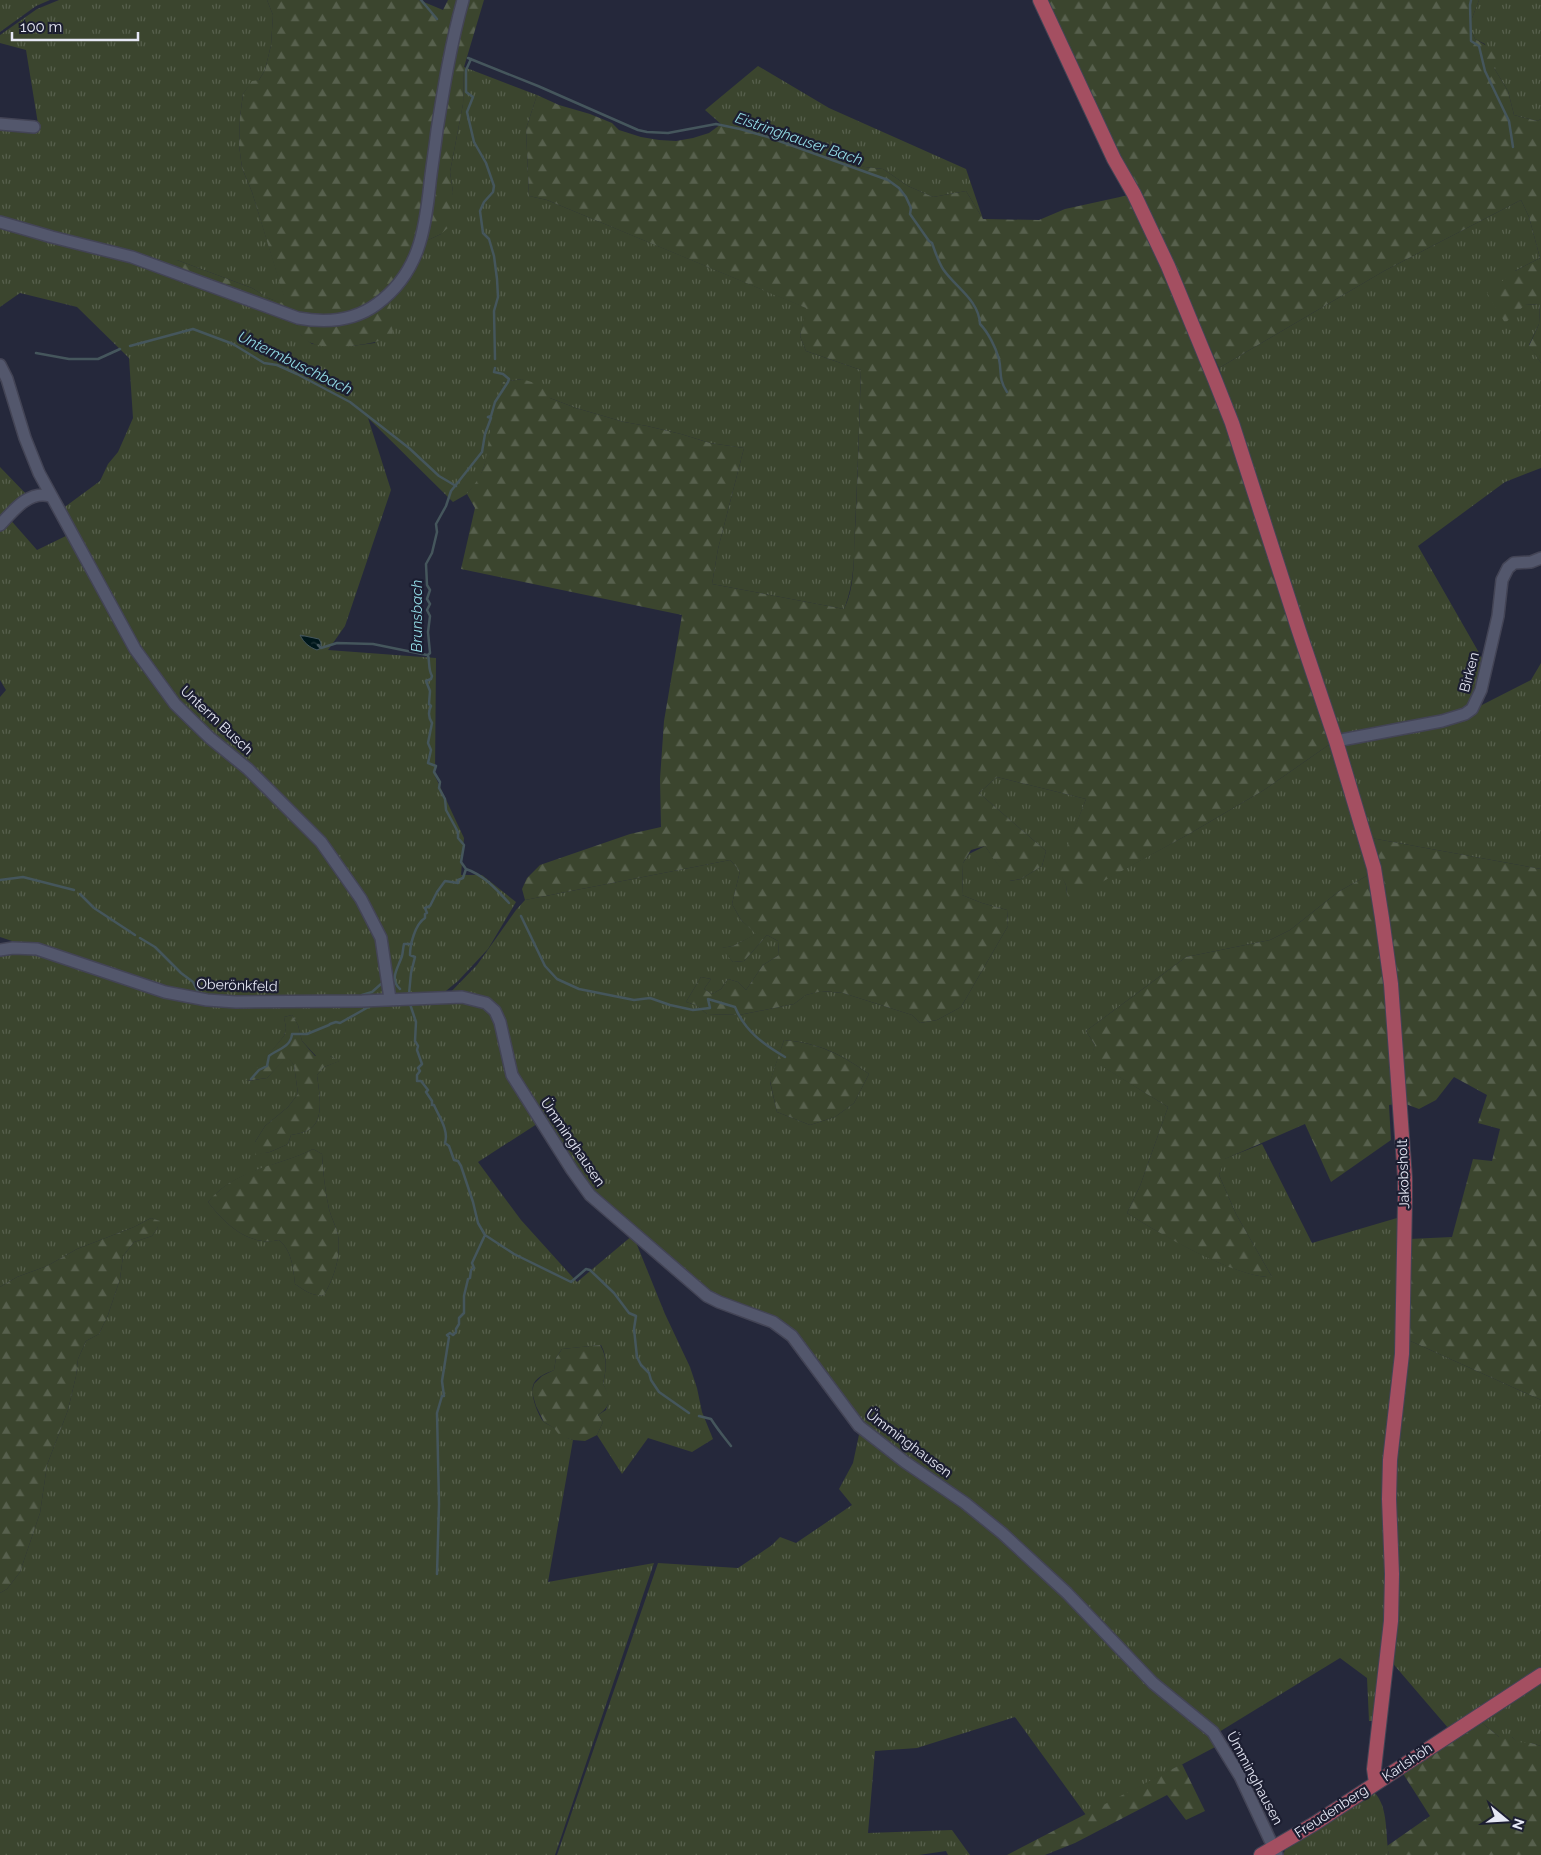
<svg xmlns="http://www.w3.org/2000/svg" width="1541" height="1855" font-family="Raleway,sans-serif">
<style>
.grass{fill:url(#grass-tufts);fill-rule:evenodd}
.forest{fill:url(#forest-firs)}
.water{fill:url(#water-ripples);stroke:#45565c}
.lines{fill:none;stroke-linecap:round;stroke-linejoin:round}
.stream{stroke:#45565c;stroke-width:2.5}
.minor-casing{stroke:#434455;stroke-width:14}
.major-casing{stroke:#434455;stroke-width:16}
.minor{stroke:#53576c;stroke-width:11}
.major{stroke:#a44f61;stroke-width:14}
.labels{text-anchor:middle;stroke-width:4.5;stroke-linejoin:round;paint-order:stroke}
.street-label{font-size:14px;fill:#e6e8f5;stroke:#1c1e31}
.water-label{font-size:15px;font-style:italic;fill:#92dae4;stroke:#1c1e31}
</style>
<defs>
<pattern id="grass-tufts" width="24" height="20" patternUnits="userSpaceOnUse" patternTransform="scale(1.25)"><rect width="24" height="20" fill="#3b452e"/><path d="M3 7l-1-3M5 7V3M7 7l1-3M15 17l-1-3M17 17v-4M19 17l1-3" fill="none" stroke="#57604d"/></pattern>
<pattern id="forest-firs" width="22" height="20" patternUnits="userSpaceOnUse" patternTransform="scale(1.25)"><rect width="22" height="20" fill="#3b452e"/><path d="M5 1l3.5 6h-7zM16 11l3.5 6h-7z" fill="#57604d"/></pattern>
<pattern id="water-ripples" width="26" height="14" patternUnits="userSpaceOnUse" patternTransform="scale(1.25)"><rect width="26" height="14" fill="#00171b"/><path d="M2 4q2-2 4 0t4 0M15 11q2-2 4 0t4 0" fill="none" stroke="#25393d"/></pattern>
</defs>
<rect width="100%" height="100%" fill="#25283b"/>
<!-- grass -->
<path class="grass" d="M0,0H50L36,6L0,32Z
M59,0H267L273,15L271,45L265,70L259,80L252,82L243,94L240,117L239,145L242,168L252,192L287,305L268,298L252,288L177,260L163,266L0,220V129L39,130L26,50L0,43V35L37,9Z
M1479,0H1541V119L1537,121L1514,115L1508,91L1494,68L1485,44L1475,39L1469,26Z
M758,66L829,108L966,169L983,219L966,191L933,197L908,186L883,169L856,166L811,143L770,133L753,131L721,124L705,110Z
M464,67L537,95L526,129L529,196L547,200L807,308L800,336L806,351L861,370C859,422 858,474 855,526C854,554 855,583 844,609L712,584L718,549L744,448L710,443L681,434L647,426L624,422L576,408L550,398L522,379L503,382L490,433L487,458L479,480L467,494L453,502L368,418L391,490L345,626L328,650L436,658L435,776L464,838L461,875H482L516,902L488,949L458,981L441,995L392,997L384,937L323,839L177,703L136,646L62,509L100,481L108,464L118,452L133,418L129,358L77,307L20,293L0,307V225L113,254L276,312L297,324L301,335L312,344L351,346L375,343L390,298L424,242L441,234L453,192L450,172L463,104Z
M1521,200L1529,217L1540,258L1515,271L1525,305L1540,304L1539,324L1529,345L1541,363V468L1505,482L1418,546L1486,665L1476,708L1531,680L1541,663V869L1371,838L1250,459L1219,368L1384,271Z
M0,467L29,497L8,517L37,550L72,533L108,598L175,704L321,842L381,938L390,999L207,1000L111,974L0,937V697L6,690L0,680Z
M1330,744L1370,874L1338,892L1290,930L1270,940L1186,957L1086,1031L1095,1045L1091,1059L1168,1107L1140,1186L1127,1213C1159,1233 1236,1278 1272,1277L1236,1214L1219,1175L1224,1159L1262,1144L1312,1243L1397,1218L1401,1219L1404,1231L1402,1354L1390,1460L1389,1499L1392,1574L1391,1621L1379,1721H1369L1367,1678L1340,1658L1219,1732V1745L1086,1815L1015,1717L917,1748L875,1751L868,1833L952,1830L970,1855H948L946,1851L919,1855H557L658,1563L738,1568L772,1545L780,1537L796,1543L852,1505L839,1489L853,1463L860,1430L886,1448C874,1438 861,1430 851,1418C828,1388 812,1350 781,1327C764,1314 729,1308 707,1296L590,1195L572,1170L512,1075L501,1031L511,1075L540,1122L478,1162L521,1220L577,1282L633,1235L665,1314L690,1367L697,1388L702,1412L713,1439L692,1452L648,1438L622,1474L597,1435L603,1422L598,1415L606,1410C610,1400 608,1393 603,1384C606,1370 608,1358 601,1345L562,1349L556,1358L554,1370C547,1373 538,1376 534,1383C529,1392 537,1413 543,1421C546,1424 550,1425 553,1427C562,1434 561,1436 573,1440L548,1582L654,1563L555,1855H0V1593L7,1589L20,1572L40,1513L47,1465L68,1410L76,1376L78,1359L86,1341L99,1334L108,1315L120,1279L123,1256L134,1242L152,1236L157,1229L159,1221L151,1218L134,1227L77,1249L47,1266L17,1277L0,1287V954L21,949L37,951L141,987L186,1000L235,1004L362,1003L437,1001L462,998L470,999L490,1006L495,1011L500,1026C496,996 470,994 445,998L477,965L516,910L525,900L730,860L740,871L732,904L741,920L757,934L733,946L722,948L733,962L744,961L767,935L778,941L779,955L763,965L746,990L738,982L728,979L721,989L712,994L704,989L711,979L701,977L686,1002L696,1005L707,1014L739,1015L794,1004L806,995L821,991L843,993L912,1015L920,1023L937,1020L961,1007L1008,926L1007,910L982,903L962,895L963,863L969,854L985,846L1010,881L1021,879L1042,866L1046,851L979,793L997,777L1086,799L1059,870L1066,885L1067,894L1071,898L1189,834L1264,790ZM292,1015L298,1025L302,1041L316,1056H330L339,1061L324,1067L317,1075C319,1092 326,1122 307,1131C302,1133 296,1134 291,1135L288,1144L270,1152L255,1154V1142L265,1126L288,1107L298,1094L294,1065L287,1056L267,1078L247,1081L284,1036L286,1028L284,1017ZM784,1040C819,1043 841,1054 869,1074L854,1103L835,1117L810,1125L777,1112L770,1082ZM313,1149L322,1154C323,1172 325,1191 329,1209C331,1217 336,1226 338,1235C341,1257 335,1275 324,1295C313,1297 304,1290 295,1284C293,1267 292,1251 279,1240C249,1247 225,1224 208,1202C235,1169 278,1167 313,1149Z
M1406,1339L1541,1400V1668L1449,1729L1389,1659L1390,1499Z
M1541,1680V1746L1531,1743H1517L1512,1737H1499L1480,1721Z
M1374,1792C1389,1807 1385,1835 1389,1855H1283L1286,1848Z"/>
<!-- forest -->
<path class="forest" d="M267,0H419L443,10L448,0H484L464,67L463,104L450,172L453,192L449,227L441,234L424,242L390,298L393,337C369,345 293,362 297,318L163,266L164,261L177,260L252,288L268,298L286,304L252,192L242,168L239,145L240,117L243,94L252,81L259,80L265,70L271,45L273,15Z
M1047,0H1479L1469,26L1475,39L1497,52L1494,68L1508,91L1514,115L1537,121L1541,119V363L1529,346L1539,324L1540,304L1525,305L1505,323L1487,293L1515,271L1540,258L1529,217L1521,200L1384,271L1219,368L1166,248L1137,191Z
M537,95L559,105L590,114L612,123L619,130L641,137L659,140L676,141L693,138L709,133L721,124L753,131L770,133L811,143L856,166L883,169L908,186L933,197L966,191L983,219L1039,220L1065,209L1129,195L1167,278L1242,465L1330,744L1264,790L1189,834L1071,899L1067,894L1066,885L1058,870L1086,799L997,777L979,793L1046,851L1042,866L1021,879L1009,881L985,846L971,850L963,863L962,895L982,903L1007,910L1008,926L961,1007L937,1020L920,1023L912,1015L843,993L822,991L806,995L794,1004L739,1015L707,1014L696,1005L686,1002L701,977L711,979L704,989L712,994L721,989L728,979L738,982L746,990L763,965L779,955L778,941L767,935L744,961L733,962L721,948L733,946L756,934L741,920L732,904L740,871L730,860L525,900L522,889L527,878L540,865L630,834L661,827L660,779L664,721L682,615L461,569L475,508L467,494C488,469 485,461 490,432C493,415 498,398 503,382L522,379L544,386L550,398L576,408L624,422L647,426L681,434L710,443L744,448L718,549L712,584L844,609C856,586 853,556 855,530C858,477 859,423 861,370L806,351L800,336L806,308L547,200L529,196L526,129Z
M1371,838L1541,869V1400L1406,1339L1409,1239L1452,1237L1473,1159L1492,1161L1500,1129L1478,1123L1487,1095L1454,1077L1436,1100L1419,1109L1403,1103L1389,1105L1391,1140L1331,1182L1305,1124L1225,1159L1219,1175L1236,1214L1272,1277C1235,1278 1160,1234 1127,1213L1140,1186L1168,1107L1090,1059L1095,1045L1086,1031L1186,957L1270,940L1290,930L1338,892L1370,874Z
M292,1015L298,1025L302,1041L315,1056H330L340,1061L324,1067L317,1075C319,1092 326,1122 307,1131C302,1133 296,1134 291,1135L288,1144L270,1152L255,1155V1142L265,1126L288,1107L298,1094L294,1065L287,1057L267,1078L246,1081L284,1036L286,1028L284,1017Z
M784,1040C818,1043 841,1054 869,1074L854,1103L835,1117L810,1125L777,1112L770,1081Z
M313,1149L322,1154C323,1172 325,1191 329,1209C331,1217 336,1226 338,1235C341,1257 335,1275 324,1295C313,1297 304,1290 295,1284C293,1267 292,1251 279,1240C249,1247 225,1224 208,1202C236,1168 277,1167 313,1149Z
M151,1218L160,1221L157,1229L152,1236L134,1242L123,1256L120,1279L108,1315L99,1334L86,1341L78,1359L76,1376L68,1410L47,1465L40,1513L20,1572L7,1589L0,1593V1287L17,1277L47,1266L77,1249L134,1227Z
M600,1345C608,1358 606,1370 603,1384C611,1397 612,1406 598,1415L603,1422L597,1435L585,1441L573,1440L560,1436L554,1428L544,1422L536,1406L532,1392L534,1384L542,1376L554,1370L556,1358L562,1349Z
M1480,1721L1499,1737H1512L1517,1742L1531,1743L1541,1746V1855H1389L1387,1846L1430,1816L1402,1772Z
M1182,1764L1205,1811L1186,1820L1167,1795L1075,1843L1045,1855H1007Z"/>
<!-- water -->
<path class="water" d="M300,635L319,639L321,643V648L317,650C309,647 304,643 300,635Z"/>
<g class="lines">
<!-- stream -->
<path class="stream" d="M421,0L437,19
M1471,0L1470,5L1471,41L1479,46L1485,71L1509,121L1513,147
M468,58L538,86L638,130L647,132L668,133L716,124L740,129L768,137L888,180L899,188L906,197L911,208L910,214L929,241L932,243C935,251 938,261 943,269C955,287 979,300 980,324C988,332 996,348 999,359C1002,373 998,378 1007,392
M471,59L466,70V92L473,97L467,112L474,142L486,163L494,186L493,192L484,202L480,211L483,233L489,239L494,256L497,279L498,297L494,311L495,359
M130,346L193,329L233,344L264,363L277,365L297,374L350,402L409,448L439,476L456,486
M36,353L69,359H98L120,349
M318,645L321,648L337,643L373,644L427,655
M466,869C484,875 497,890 509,903
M0,880L23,877L74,890
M80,894L94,908L135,935
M521,916L545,966L557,979L579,989L634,1000L650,998L670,1005L693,1010L710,1008L708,999L735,1007C745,1031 763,1044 785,1057
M140,938L155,947L181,973L193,982L199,994
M400,989C389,979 398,968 402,956C403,952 403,948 404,944H412
M409,994L411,973L415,957L410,955C410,945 415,924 425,918V914L427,913L425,908L430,906L437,892L445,881L458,883V880L463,878L466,869L461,862L464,845L458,838V832L446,810L445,799L439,788L440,782L434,772L436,766L428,763L431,750L428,743L432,723C428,717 428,712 431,706L429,704L430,691L426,681L431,679L432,676C428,669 430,663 428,655L430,653L428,632L430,616L427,610L430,604L427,599L430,590L427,585L426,564L432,553L437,532L436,524L446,506L451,491L482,452L485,434L491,418L488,417L491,416L495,402L508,382L509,379L503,374L494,372L495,368
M362,995L372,992L381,984
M410,1004L416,1022L415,1041L418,1046L417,1050L422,1064L418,1068L420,1071L417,1075V1081H421L428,1090L426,1092L432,1101V1105H434C439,1117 449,1130 445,1143L449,1146L454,1160L458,1161L461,1166L473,1202L478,1223L485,1235L514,1254L571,1282L586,1269L590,1270L614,1293L629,1313L636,1316L634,1329L637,1357L641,1365L649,1373L651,1380L659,1392L689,1413
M251,1079L259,1070L267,1066L269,1056C278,1049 291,1047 292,1034H307L329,1025L330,1024L336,1022L340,1023L372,1005
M699,1416L711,1419C718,1430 724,1437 731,1446
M437,1574L439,1504L437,1413L442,1396H444L442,1381L449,1337L447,1335L450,1333L453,1335L456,1332V1329L459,1324V1318L464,1313V1296L468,1279L470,1278L471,1270L474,1268L472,1263L485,1235"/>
<!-- minor casing -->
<g class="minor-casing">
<path id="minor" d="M0,124L34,127
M0,222L52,237L132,257L298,318C325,323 354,321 377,304C419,273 425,231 430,183C432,165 435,148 437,130C444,86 451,43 463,0
M0,365L7,379L25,438L39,473L135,649L175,704L210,738L248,769L321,842L361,899L381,938L390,999
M0,525C13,511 29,490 50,496
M1336,741L1442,721L1465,714L1472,709L1481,690L1498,616L1502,580L1508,568L1514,563L1531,562L1541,558
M0,950L13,948L37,949L165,992L207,1000L236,1002L362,1001L462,997L486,1003L495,1011L500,1022L512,1075L572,1170L590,1195L707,1296L719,1302L773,1322L792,1336L859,1426L905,1462L965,1503L1002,1533L1067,1593L1153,1683L1213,1732L1240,1776L1277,1855"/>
</g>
<!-- major casing -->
<g class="major-casing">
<path id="major" d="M1040,0L1114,159L1134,194L1168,266L1215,380L1232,423L1299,631L1336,741L1374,868L1382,918L1391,984L1405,1178V1202L1402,1354L1390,1460L1389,1499L1392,1574L1391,1621L1374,1769L1376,1783
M1261,1855L1314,1824L1541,1675"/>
</g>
<!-- minor -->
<use href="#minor" class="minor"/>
<!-- major -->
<use href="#major" class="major"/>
</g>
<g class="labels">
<!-- street labels -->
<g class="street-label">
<text transform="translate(1469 672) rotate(-75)" y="5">Birken</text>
<text transform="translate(217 720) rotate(43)" y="5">Unterm Busch</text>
<text transform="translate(237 985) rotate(2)" y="5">Oberönkfeld</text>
<text transform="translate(573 1142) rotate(56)" y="5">Ümminghausen</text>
<text transform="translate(1403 1174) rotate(-92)" y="5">Jakobsholt</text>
<text transform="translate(909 1443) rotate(37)" y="5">Ümminghausen</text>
<text transform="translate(1407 1762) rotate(-34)" y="5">Karlshöh</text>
<text transform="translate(1255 1778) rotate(62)" y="5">Ümminghausen</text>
<text transform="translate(1331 1811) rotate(-33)" y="5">Freudenberg</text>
</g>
<!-- water labels -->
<g class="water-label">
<text transform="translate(799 139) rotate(19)" y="5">Eistringhauser Bach</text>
<text transform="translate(295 363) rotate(26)" y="5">Untermbuschbach</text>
<text transform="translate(417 616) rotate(-90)" y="5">Brunsbach</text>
</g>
</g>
<!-- north arrow -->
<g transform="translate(1506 1820) rotate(108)" stroke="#1c1e31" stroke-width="4" paint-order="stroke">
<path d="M0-4L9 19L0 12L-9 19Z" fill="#e6e8f5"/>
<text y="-8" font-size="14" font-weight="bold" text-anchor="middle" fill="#e6e8f5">N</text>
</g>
<!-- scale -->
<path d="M12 32v8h126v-8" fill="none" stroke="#e6e8f5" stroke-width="2.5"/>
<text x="20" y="32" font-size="15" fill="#e6e8f5" stroke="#1c1e31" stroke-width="4" paint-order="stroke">100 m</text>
</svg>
